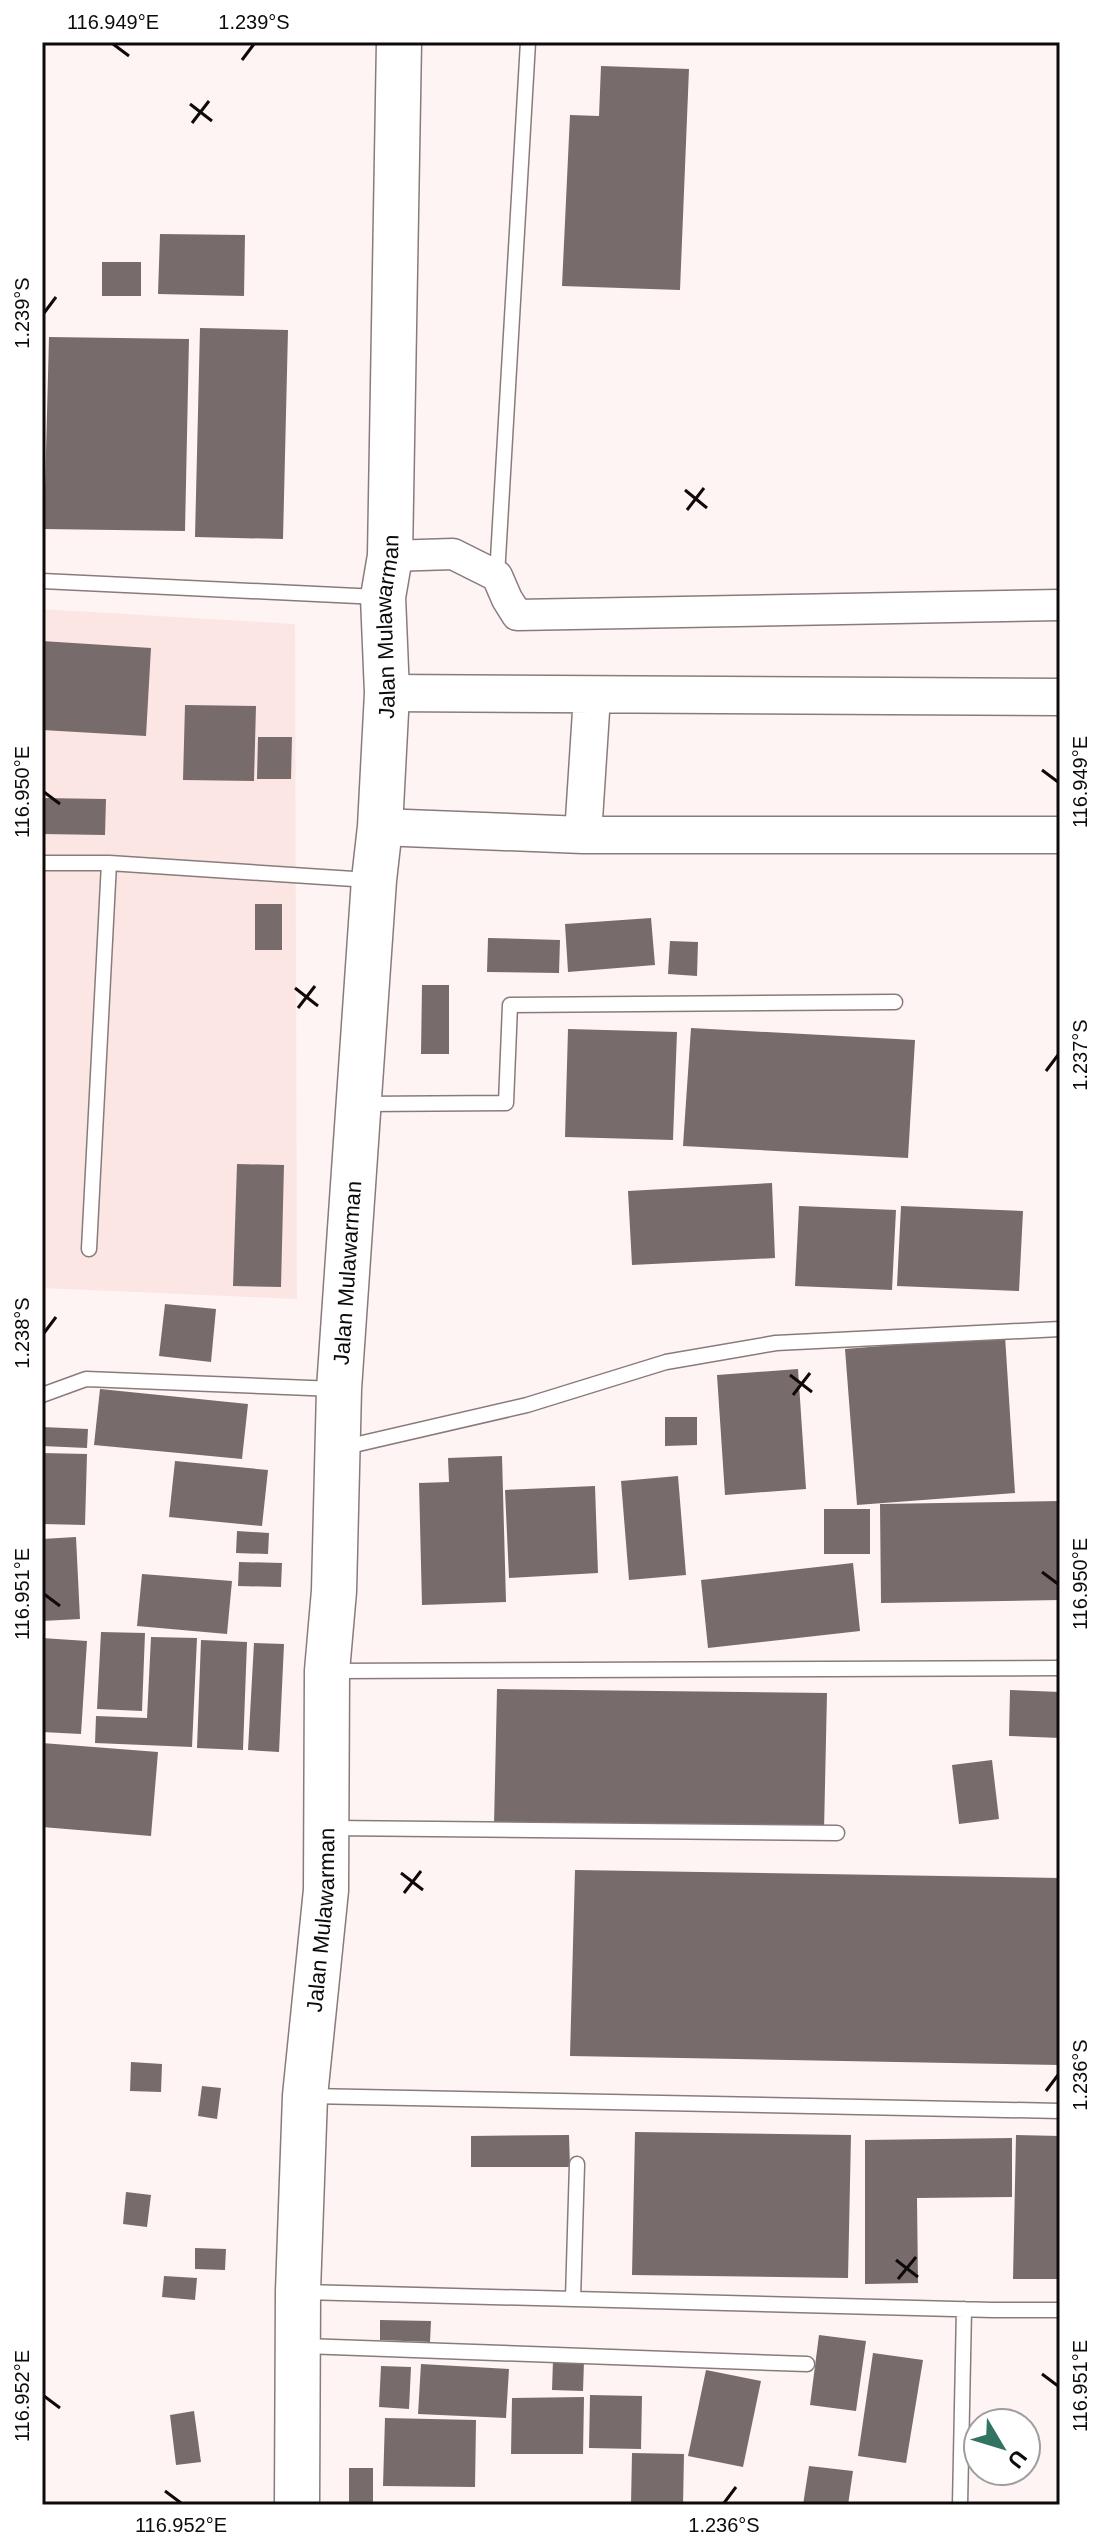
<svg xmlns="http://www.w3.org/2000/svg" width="1102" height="2547" font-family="Helvetica,sans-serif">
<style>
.built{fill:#fce6e4}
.building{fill:#776c6b}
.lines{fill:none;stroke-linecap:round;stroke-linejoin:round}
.service-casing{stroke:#887c7b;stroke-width:17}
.minor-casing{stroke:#887c7b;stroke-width:33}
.tertiary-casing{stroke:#887c7b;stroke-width:39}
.trunk-casing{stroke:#887c7b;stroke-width:47}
.service{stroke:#fff;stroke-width:14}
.minor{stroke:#fff;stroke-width:30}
.tertiary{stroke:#fff;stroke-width:36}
.trunk{stroke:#fff;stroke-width:44}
.ticks{fill:none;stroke:#0e0a0a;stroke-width:3}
.labels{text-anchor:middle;stroke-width:8;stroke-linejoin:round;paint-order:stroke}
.street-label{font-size:22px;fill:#0e0a0a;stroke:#fff}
.neatline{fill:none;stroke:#0e0a0a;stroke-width:3}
.ticks-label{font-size:20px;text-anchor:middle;fill:#0e0a0a}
</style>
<rect width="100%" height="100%" fill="#fef4f3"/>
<!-- built -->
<path class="built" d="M42,609L295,624L297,1299L42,1288Z"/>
<!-- building -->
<path class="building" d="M601,66L689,69L680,290L562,286L570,115L599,116Z
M160,234L245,235L244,296L158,294Z
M102,262H141V296H102Z
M200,328L288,330L283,539L195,537Z
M49,337L189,339L185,531L44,529Z
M42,641L151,648L146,736L42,730Z
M185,705L256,706L254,781L183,780Z
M258,737H292L291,779H257Z
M42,798L106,799L105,835L42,834Z
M255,904H282V950H255Z
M651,918L655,965L568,972L565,924Z
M488,938L560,940L559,973L487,972Z
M670,941L698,942L697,976L668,974Z
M422,985H449V1054H421Z
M691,1028L915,1040L908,1158L683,1146Z
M568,1029L677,1032L673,1140L565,1137Z
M237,1164L284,1165L281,1287L233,1286Z
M772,1183L775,1258L632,1265L628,1191Z
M799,1206L896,1210L892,1290L795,1286Z
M901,1206L1023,1211L1019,1291L897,1286Z
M165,1304L216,1309L211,1362L159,1356Z
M1005,1336L1015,1493L857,1505L845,1349Z
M798,1369L806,1489L725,1495L717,1375Z
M100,1389L248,1404L242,1459L94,1445Z
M665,1417H697V1445L665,1446Z
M42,1427L88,1429L87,1448L42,1446Z
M42,1453L87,1454L85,1525L42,1524Z
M502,1456L506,1602L422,1605L419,1483L449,1482L448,1458Z
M175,1461L268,1470L262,1526L169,1517Z
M678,1476L686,1575L629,1580L621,1481Z
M595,1486L598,1573L509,1578L505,1490Z
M1060,1501V1600L881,1603L880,1504Z
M824,1509H870V1554H824Z
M237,1531L269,1533L268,1554L236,1553Z
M76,1537L80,1619L42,1621V1539Z
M239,1562L282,1563L281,1587L238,1586Z
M853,1563L860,1631L708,1648L701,1580Z
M142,1574L232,1581L227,1634L137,1626Z
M101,1632L145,1633L142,1711L97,1709Z
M151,1637L197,1638L192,1747L95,1743L96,1716L147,1718Z
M42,1638L87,1641L81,1734L42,1732Z
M201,1640L247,1642L243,1750L197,1748Z
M254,1643L284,1644L279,1752L248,1750Z
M497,1689L827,1693L824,1831L494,1826Z
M1010,1690L1060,1692V1738L1009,1736Z
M42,1743L158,1752L151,1836L42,1827Z
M992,1760L999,1819L959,1824L952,1765Z
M575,1870L1060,1878V2065L570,2056Z
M131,2062L162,2064L161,2092L130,2091Z
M202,2086L221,2088L217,2119L198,2116Z
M635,2132L851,2135L848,2278L632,2275Z
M569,2135L570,2167H471V2136Z
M1016,2135L1060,2136V2279H1013Z
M1012,2138V2197L917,2198L918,2283L865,2284V2140Z
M126,2192L151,2195L147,2227L123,2224Z
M195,2248L226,2249L225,2270L195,2269Z
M164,2276L197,2278L195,2300L162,2297Z
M380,2320L431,2321L430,2342L380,2340Z
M819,2335L866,2341L856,2411L810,2405Z
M873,2353L923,2360L906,2463L858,2456Z
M553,2360L584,2361L583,2391L552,2390Z
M421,2364L509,2369L506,2418L418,2414Z
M381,2366L411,2367L409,2409L379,2407Z
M706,2370L761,2381L743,2467L688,2456Z
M590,2395L642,2396L641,2449L589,2448Z
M584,2397L583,2454H511L512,2398Z
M194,2411L201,2462L176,2465L170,2415Z
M385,2418L476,2420L475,2487L383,2486Z
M632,2453L684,2454L683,2505H631Z
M809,2466L853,2471L848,2505H803Z
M349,2468H373V2505H349Z"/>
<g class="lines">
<!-- service casing -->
<g class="service-casing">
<path id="service" d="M497,576L528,42
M42,581L378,597
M42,863H109L369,880
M363,1104L506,1103L510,1005L895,1002
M89,1249L109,863
M42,1395L86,1379L335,1389
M341,1448L527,1405L666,1362L776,1343L1060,1329
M332,1671L1060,1668
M331,1828L837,1833
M309,2096L1060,2111
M303,2292L993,2310H1060
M573,2299L577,2164
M304,2346L807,2364
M960,2505L964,2309"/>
</g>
<!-- minor casing -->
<g class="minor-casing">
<path id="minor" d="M390,556L453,554L497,576L507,599L517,615L1060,605"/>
</g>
<!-- tertiary casing -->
<g class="tertiary-casing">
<path id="tertiary" d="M387,693L1060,697
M380,827L583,835H1060
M583,835L592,696"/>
</g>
<!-- trunk casing -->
<g class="trunk-casing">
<g id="trunk">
<path id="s1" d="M297,2505L298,2291L305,2096L326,1890L327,1671L334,1591L339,1389L374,880L380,827L387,693L383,597L390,556L399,42"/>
</g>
</g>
<!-- service -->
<use href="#service" class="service"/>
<!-- minor -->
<use href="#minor" class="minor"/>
<!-- tertiary -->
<use href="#tertiary" class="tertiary"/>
<!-- trunk -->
<use href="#trunk" class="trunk"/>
</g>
<!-- ticks -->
<path class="ticks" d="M113,44L129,56M242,60L254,44M190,104L212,121M192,123L209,101M44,313L56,297M685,490L707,508M687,510L704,488M1042,770L1058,782M44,792L60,804M295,988L318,1006M298,1008L315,986M1046,1071L1058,1055M44,1333L56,1317M790,1375L812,1392M793,1395L810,1373M1042,1572L1058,1584M44,1594L60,1606M401,1873L423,1890M404,1893L421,1871M1046,2091L1058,2075M896,2260L918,2277M898,2279L916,2257M1042,2374L1058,2386M44,2396L60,2408M165,2491L181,2503M724,2503L736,2487"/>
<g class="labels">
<!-- street labels -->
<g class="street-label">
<text dy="8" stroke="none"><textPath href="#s1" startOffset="1882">Jalan Mulawarman</textPath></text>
<text dy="8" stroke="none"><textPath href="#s1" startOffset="1234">Jalan Mulawarman</textPath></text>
<text dy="8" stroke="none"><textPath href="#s1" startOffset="586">Jalan Mulawarman</textPath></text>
</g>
</g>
<!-- border -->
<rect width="1102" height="2547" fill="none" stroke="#ffffff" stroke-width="88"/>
<!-- north arrow -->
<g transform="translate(1002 2447) rotate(128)"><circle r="38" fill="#ffffff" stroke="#9f9d9d" stroke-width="2"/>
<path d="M0-6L14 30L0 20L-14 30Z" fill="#327361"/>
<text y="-12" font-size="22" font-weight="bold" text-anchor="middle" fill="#0e0a0a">U</text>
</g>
<rect x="44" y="44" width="1014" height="2459" class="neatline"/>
<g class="ticks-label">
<text x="113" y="29">116.949°E</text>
<text x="254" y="29">1.239°S</text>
<text transform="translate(22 313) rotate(-90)" y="7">1.239°S</text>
<text transform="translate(1080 782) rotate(-90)" y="7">116.949°E</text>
<text transform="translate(22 792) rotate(-90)" y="7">116.950°E</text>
<text transform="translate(1080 1055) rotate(-90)" y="7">1.237°S</text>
<text transform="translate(22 1333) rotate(-90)" y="7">1.238°S</text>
<text transform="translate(1080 1584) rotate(-90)" y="7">116.950°E</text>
<text transform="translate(22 1594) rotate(-90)" y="7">116.951°E</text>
<text transform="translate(1080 2075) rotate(-90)" y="7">1.236°S</text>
<text transform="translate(1080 2386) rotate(-90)" y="7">116.951°E</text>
<text transform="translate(22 2396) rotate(-90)" y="7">116.952°E</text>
<text x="181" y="2532">116.952°E</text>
<text x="724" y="2532">1.236°S</text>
</g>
</svg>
